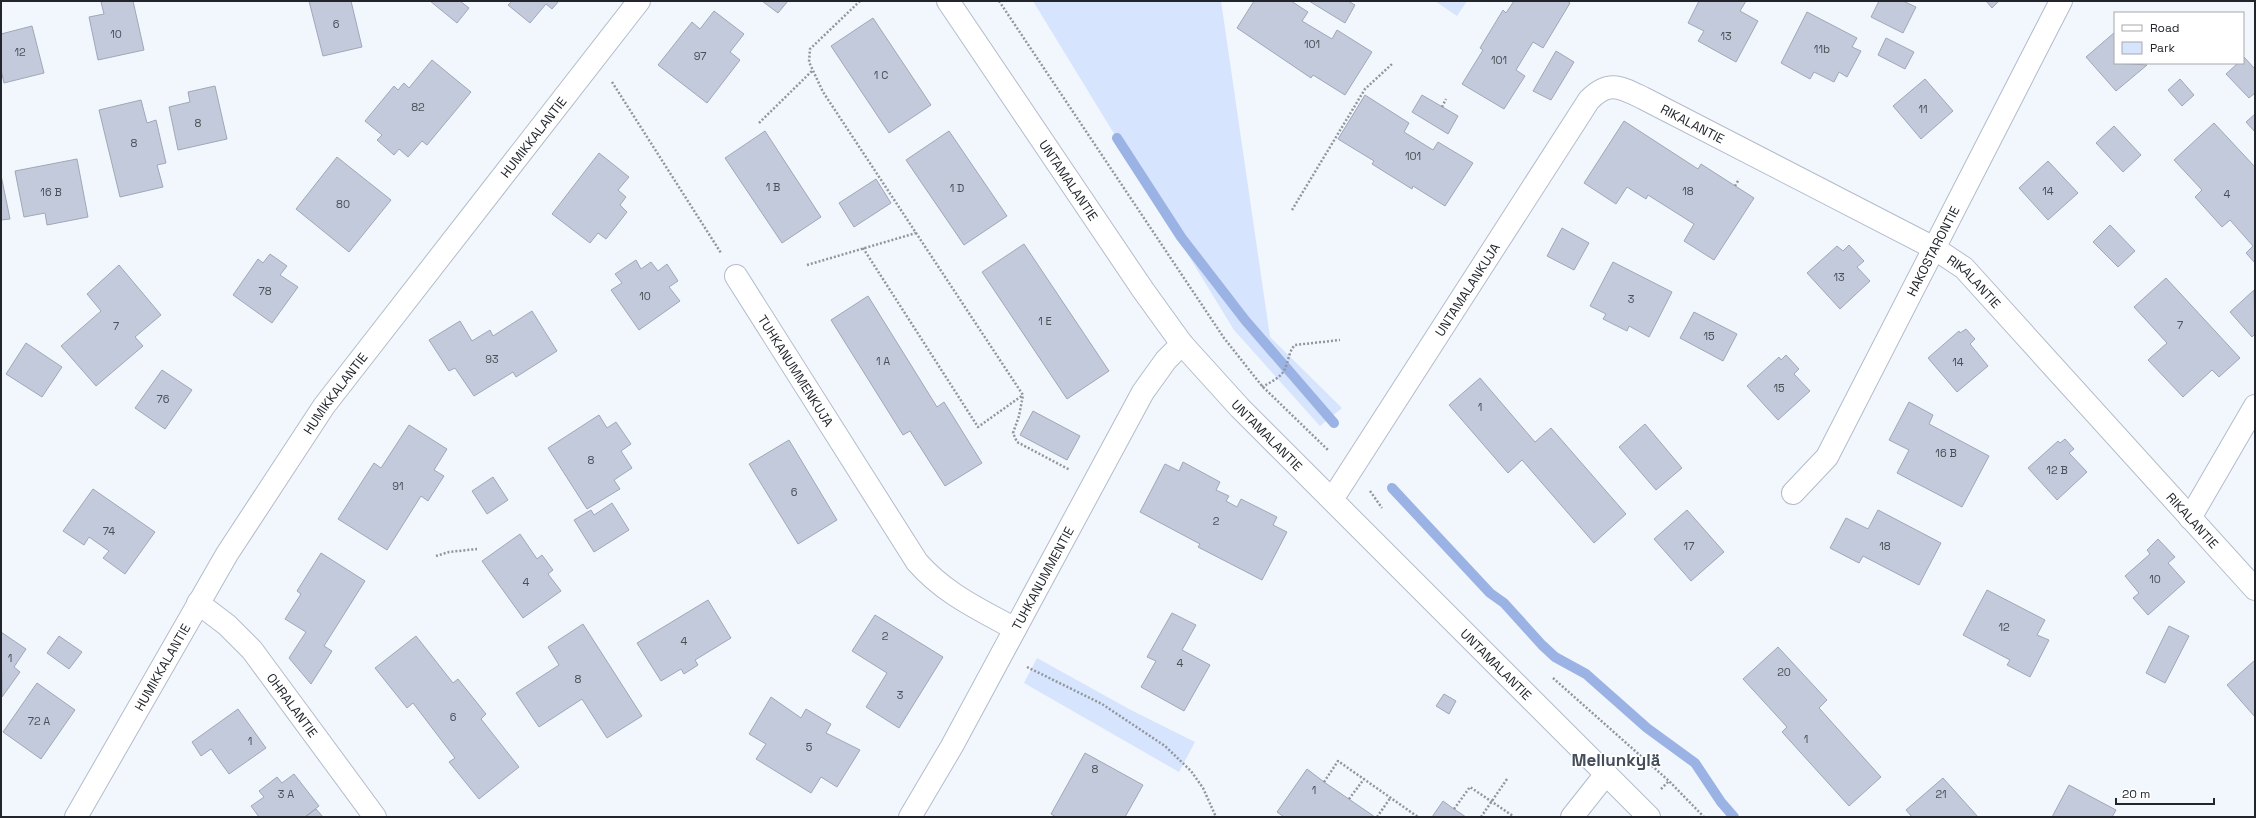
<svg xmlns="http://www.w3.org/2000/svg" width="2256" height="818" font-family="'Space Grotesk',sans-serif">
<style>
.green{fill:#d7e4fd}
.lines{fill:none;stroke-linecap:round;stroke-linejoin:round}
.stream{stroke:#9ab3e4;stroke-width:10}
.building{fill:#c2cadb;stroke:#a0a8b8}
.minor-casing{stroke:#b3bccc;stroke-width:24}
.path{stroke:#91959c;stroke-width:2.5;stroke-dasharray:2 2;stroke-linecap:butt}
.minor{stroke:#fff;stroke-width:22}
.labels{text-anchor:middle;stroke-width:3;stroke-linejoin:round;paint-order:stroke}
.number-label{font-size:11px;fill:#4a4f58}
.street-label{font-size:13px;fill:#22262c;stroke:#fff}
.district-label{font-size:17px;font-weight:bold;fill:#454c5a;stroke:#fff}
</style>
<rect width="100%" height="100%" fill="#f2f6fd"/>
<!-- green -->
<path class="green" d="M1033,1H1221L1270,337L1342,408L1320,426L1234,330Z
M1435,1H1467L1457,16Z
M1037,658L1129,709L1195,742L1179,772L1024,683Z"/>
<g class="lines">
<!-- stream -->
<path class="stream" d="M1117,138L1181,237L1245,320L1334,423
M1392,488L1490,593L1504,603L1542,645L1555,657L1586,674L1647,728L1695,763L1721,802L1734,817"/>
</g>
<!-- building -->
<path class="building" d="M106,1H133L144,50L98,60L89,17L104,14L101,2Z
M309,1H351L362,47L323,56Z
M430,1H460L469,8L457,23Z
M512,1H559L552,9L546,4L530,23L508,5Z
M762,1H788L778,13Z
M1254,1H1291L1308,12L1302,21L1332,39L1337,30L1372,52L1345,95L1313,75L1311,78L1237,28Z
M1309,1H1348L1355,5L1345,23Z
M1514,1H1567L1570,3L1543,48L1533,42L1516,70L1525,76L1504,109L1462,84L1483,50L1480,48L1503,10L1506,13Z
M1699,1H1746L1740,11L1758,21L1736,62L1698,41L1704,31L1688,23Z
M1879,1H1903L1916,7L1903,33L1871,17Z
M1986,1H1999L1992,8Z
M714,11L744,34L730,52L740,60L707,103L658,65L692,22L700,29Z
M1807,12L1857,38L1852,47L1861,51L1847,77L1839,72L1834,82L1814,72L1810,79L1781,63Z
M873,18L931,105L889,133L831,46Z
M32,26L44,73L4,83L1,70V34Z
M2115,32V63L2147,65L2116,91L2086,57Z
M1886,38L1914,52L1905,69L1878,55Z
M1556,51L1574,62L1551,100L1533,91Z
M2244,57L2255,69V93L2249,98L2226,74L2238,63H2243Z
M432,60L471,92L427,145L422,141L408,157L399,149L394,155L377,140L382,135L365,121L394,86L398,90L404,83L409,88Z
M1925,79L1953,111L1921,139L1893,106Z
M2180,79L2194,95L2182,106L2168,90Z
M215,86L227,139L178,150L169,107L190,102L188,92Z
M1365,95L1409,123L1404,132L1433,150L1438,142L1473,163L1445,206L1413,186L1412,189L1372,164L1374,161L1338,139Z
M1422,95L1458,116L1448,134L1412,112Z
M141,100L147,123L156,120L166,163L157,165L163,187L120,197L99,110Z
M2255,114V132L2246,122Z
M1624,121L1698,169L1701,164L1754,198L1714,260L1684,241L1694,224L1648,195L1646,199L1627,187L1616,204L1584,183Z
M2214,123L2255,167V263L2246,253L2253,246L2230,220L2222,227L2195,197L2202,190L2174,160Z
M2114,126L2141,155L2123,172L2096,143Z
M765,131L821,217L782,243L725,158Z
M949,131L1007,216L964,245L906,160Z
M599,153L629,177L618,190L626,197L620,205L627,212L606,239L598,233L590,243L552,214Z
M337,157L391,200L349,252L296,209Z
M77,159L88,217L47,225L45,213L24,217L15,171Z
M2048,161L2078,193L2048,220L2019,188Z
M1,175L10,219L1,220Z
M876,179L891,203L854,227L839,203Z
M2110,225L2135,251L2118,267L2093,242Z
M1562,228L1589,243L1574,270L1547,256Z
M1024,244L1109,371L1067,399L982,272Z
M1849,245L1864,261L1857,267L1870,281L1840,309L1807,273L1837,246L1843,251Z
M270,254L287,266L280,275L298,287L272,323L233,295L258,259L263,263Z
M636,260L641,269L651,262L658,271L667,264L678,281L669,287L680,301L639,330L611,290L622,283L615,274Z
M1613,262L1672,292L1649,337L1629,326L1627,331L1603,319L1606,314L1590,306Z
M119,265L161,315L135,337L143,346L96,386L61,346L101,311L87,294Z
M2166,278L2240,358L2219,377L2212,370L2183,397L2148,360L2167,343L2134,307Z
M2254,290L2255,334L2252,337L2230,312Z
M868,296L937,407L944,402L982,463L945,486L910,431L903,435L831,320Z
M532,311L557,351L516,377L513,372L474,396L455,368L449,371L429,340L460,321L472,341L490,330L493,336Z
M1694,312L1737,334L1723,361L1680,338Z
M1966,329L1975,339L1970,344L1988,366L1957,392L1928,358L1959,331L1960,333Z
M26,343L62,367L42,397L6,374Z
M1786,355L1799,369L1794,374L1810,391L1778,420L1747,386L1779,357L1781,360Z
M162,370L192,390L165,429L135,408Z
M1480,378L1535,442L1551,428L1626,514L1594,543L1522,460L1508,473L1449,405Z
M1909,402L1933,415L1929,424L1989,456L1962,507L1897,473L1909,450L1889,440Z
M1033,411L1080,436L1067,460L1020,435Z
M599,415L607,428L616,422L631,444L621,451L632,468L614,480L620,489L587,509L548,448Z
M1645,424L1682,468L1656,490L1619,447Z
M409,425L447,449L434,470L444,476L428,501L421,496L387,550L338,519L374,463L381,468Z
M2065,439L2074,449L2069,453L2087,472L2057,500L2028,468L2058,441L2060,443Z
M789,440L837,520L798,544L749,464Z
M1183,462L1220,482L1216,490L1229,496L1226,501L1237,507L1241,499L1277,517L1273,525L1287,532L1262,580L1198,547L1200,544L1140,512L1165,464L1179,471Z
M493,477L508,500L487,514L472,491Z
M93,489L155,532L125,574L103,558L109,551L89,537L84,545L63,531Z
M612,503L629,530L594,552L574,520L591,510L594,515Z
M1687,510L1724,552L1691,581L1654,539Z
M1878,510L1941,543L1919,585L1863,556L1859,563L1830,548L1846,518L1868,529Z
M520,534L537,559L542,555L553,570L548,574L561,591L523,618L482,561Z
M2158,539L2175,557L2168,563L2185,582L2148,615L2133,598L2139,593L2125,576L2150,554L2147,550Z
M321,553L365,581L324,646L332,651L311,684L289,658L306,632L285,619L301,594L297,591Z
M1987,590L2045,620L2037,635L2049,640L2030,677L2007,665L2010,660L1963,635Z
M708,600L731,638L695,660L698,665L684,674L681,669L661,681L637,643Z
M1172,613L1196,625L1182,650L1210,665L1184,711L1141,687L1156,661L1147,657Z
M875,615L943,657L899,728L866,707L887,673L852,651Z
M583,624L642,716L607,738L582,699L539,727L516,693L559,665L548,647Z
M2169,626L2189,636L2165,683L2146,673Z
M1,632L26,649L14,667L20,672L2,697Z
M59,636L82,652L69,669L47,653Z
M416,636L453,683L458,679L486,714L481,719L519,767L479,799L449,762L455,758L413,703L407,708L375,668Z
M1778,647L1827,700L1819,708L1881,777L1849,806L1782,732L1787,727L1743,679Z
M2255,660V717L2227,685Z
M37,683L75,710L41,759L3,732Z
M1444,694L1456,701L1449,714L1436,706Z
M771,697L801,718L806,709L831,724L826,733L860,750L837,787L821,777L811,793L756,759L766,744L749,734Z
M238,709L266,748L229,774L211,749L201,756L192,742Z
M1085,753L1143,785L1125,817H1056L1051,814Z
M1307,769L1324,782L1375,817H1284L1277,812Z
M294,774L319,806L305,817H259L251,806L264,797L259,791L277,777L282,783Z
M1943,778L1978,817H1912L1906,810Z
M2069,785L2116,810L2112,817H2052Z
M1443,801L1454,809L1466,817H1432Z
M316,809L323,817H305Z"/>
<g class="lines">
<!-- minor casing -->
<g class="minor-casing">
<g id="minor">
<path id="s1" d="M948,1L1143,290L1182,344L1240,408L1649,817"/>
<path id="s2" d="M736,276L917,562C945,594 979,609 1015,629"/>
<path id="s3" d="M1793,493L1827,457L2061,1"/>
<path id="s4" d="M1333,498L1589,100C1609,80 1620,87 1643,98L1934,248L1964,268L2255,589"/>
<path d="M2190,518L2255,406"/>
<path id="s5" d="M198,603L227,625L252,650L375,817"/>
<path id="s6" d="M76,817L227,554L324,406L639,1"/>
<path id="s7" d="M910,817L952,746L1143,392L1166,360L1182,344"/>
<path d="M1572,817L1606,774"/>
</g>
</g>
<!-- path -->
<path class="path" d="M860,1L810,49L809,62L823,92L1023,395L1019,416L1013,433L1017,442L1070,470
M999,1L1224,338L1262,386L1329,451
M612,82L721,253
M1442,107L1446,99
M759,123L813,70
M1735,186L1739,179
M1292,210L1365,89L1392,64
M863,248L978,427L1023,395
M807,265L916,233
M1262,387C1271,382 1283,377 1286,366C1289,359 1289,351 1295,345L1340,340
M1370,491L1382,508
M436,556L449,552L477,549
M1027,667L1102,704L1165,746L1191,771L1203,788L1216,817
M1553,678L1669,781L1704,817
M1324,782L1338,761L1418,817
M1661,789L1669,781
M1349,799L1364,779
M1454,809L1470,787L1513,816L1512,817
M1377,817L1391,797
M1481,817L1507,779"/>
<!-- minor -->
<use href="#minor" class="minor"/>
</g>
<g class="labels">
<!-- number labels -->
<g class="number-label">
<text x="336" y="28">6</text>
<text x="116" y="38">10</text>
<text x="1726" y="40">13</text>
<text x="1312" y="48">101</text>
<text x="1822" y="53">11b</text>
<text x="20" y="56">12</text>
<text x="700" y="60">97</text>
<text x="1499" y="64">101</text>
<text x="881" y="79">1 C</text>
<text x="418" y="111">82</text>
<text x="1923" y="113">11</text>
<text x="198" y="127">8</text>
<text x="134" y="147">8</text>
<text x="1413" y="160">101</text>
<text x="773" y="191">1 B</text>
<text x="957" y="192">1 D</text>
<text x="1688" y="195">18</text>
<text x="2048" y="195">14</text>
<text x="51" y="196">16 B</text>
<text x="2227" y="198">4</text>
<text x="343" y="208">80</text>
<text x="1839" y="281">13</text>
<text x="265" y="295">78</text>
<text x="645" y="300">10</text>
<text x="1631" y="303">3</text>
<text x="1045" y="325">1 E</text>
<text x="2180" y="329">7</text>
<text x="116" y="330">7</text>
<text x="1709" y="340">15</text>
<text x="492" y="363">93</text>
<text x="883" y="365">1 A</text>
<text x="1958" y="366">14</text>
<text x="1779" y="392">15</text>
<text x="163" y="403">76</text>
<text x="1480" y="411">1</text>
<text x="1946" y="457">16 B</text>
<text x="591" y="464">8</text>
<text x="2057" y="474">12 B</text>
<text x="398" y="490">91</text>
<text x="794" y="496">6</text>
<text x="1216" y="525">2</text>
<text x="109" y="535">74</text>
<text x="1689" y="550">17</text>
<text x="1885" y="550">18</text>
<text x="2155" y="583">10</text>
<text x="526" y="586">4</text>
<text x="2004" y="631">12</text>
<text x="885" y="640">2</text>
<text x="684" y="645">4</text>
<text x="10" y="662">1</text>
<text x="1180" y="667">4</text>
<text x="1784" y="676">20</text>
<text x="578" y="683">8</text>
<text x="900" y="699">3</text>
<text x="453" y="721">6</text>
<text x="39" y="725">72 A</text>
<text x="1806" y="743">1</text>
<text x="250" y="745">1</text>
<text x="809" y="751">5</text>
<text x="1095" y="773">8</text>
<text x="1314" y="794">1</text>
<text x="286" y="798">3 A</text>
<text x="1941" y="798">21</text>
</g>
<!-- street labels -->
<g class="street-label">
<text dy="5" stroke="none"><textPath href="#s4" startOffset="589">RIKALANTIE</textPath></text>
<text dy="5" stroke="none"><textPath href="#s6" startOffset="821">HUMIKKALANTIE</textPath></text>
<text dy="5" stroke="none"><textPath href="#s1" startOffset="216">UNTAMALANTIE</textPath></text>
<text dy="5" stroke="none"><textPath href="#s3" startOffset="281">HAKOSTARONTIE</textPath></text>
<text dy="5" stroke="none"><textPath href="#s4" startOffset="913">RIKALANTIE</textPath></text>
<text dy="5" stroke="none"><textPath href="#s4" startOffset="248">UNTAMALANKUJA</textPath></text>
<text dy="5" stroke="none"><textPath href="#s2" startOffset="112">TUHKANUMMENKUJA</textPath></text>
<text dy="5" stroke="none"><textPath href="#s6" startOffset="497">HUMIKKALANTIE</textPath></text>
<text dy="5" stroke="none"><textPath href="#s1" startOffset="540">UNTAMALANTIE</textPath></text>
<text dy="5" stroke="none"><textPath href="#s4" startOffset="1237">RIKALANTIE</textPath></text>
<text dy="5" stroke="none"><textPath href="#s7" startOffset="273">TUHKANUMMENTIE</textPath></text>
<text dy="5" stroke="none"><textPath href="#s1" startOffset="864">UNTAMALANTIE</textPath></text>
<text dy="5" stroke="none"><textPath href="#s6" startOffset="173">HUMIKKALANTIE</textPath></text>
<text dy="5" stroke="none"><textPath href="#s5" startOffset="140">OHRALANTIE</textPath></text>
</g>
<!-- district labels -->
<g class="district-label">
<text x="1616" y="766">Mellunkylä</text>
</g>
</g>
<!-- border -->
<rect width="2256" height="818" fill="none" stroke="#22262c" stroke-width="4"/>
<!-- legend -->
<rect x="2114" y="12" width="130" height="52" fill="#ffffff" stroke="#a7a8ab"/>
<rect x="2122" y="25" width="20" height="6" fill="#ffffff" stroke="#a7a8ab"/>
<text x="2150" y="32" font-size="12" fill="#22262c">Road</text>
<rect x="2122" y="42" width="20" height="12" fill="#d7e4fd" stroke="#a7a8ab"/>
<text x="2150" y="52" font-size="12" fill="#22262c">Park</text>
<!-- scale -->
<path d="M2116 798v6h98v-6" fill="none" stroke="#22262c" stroke-width="2"/>
<text x="2122" y="798" font-size="12" fill="#22262c" stroke="#ffffff" stroke-width="3" paint-order="stroke">20 m</text>
</svg>
